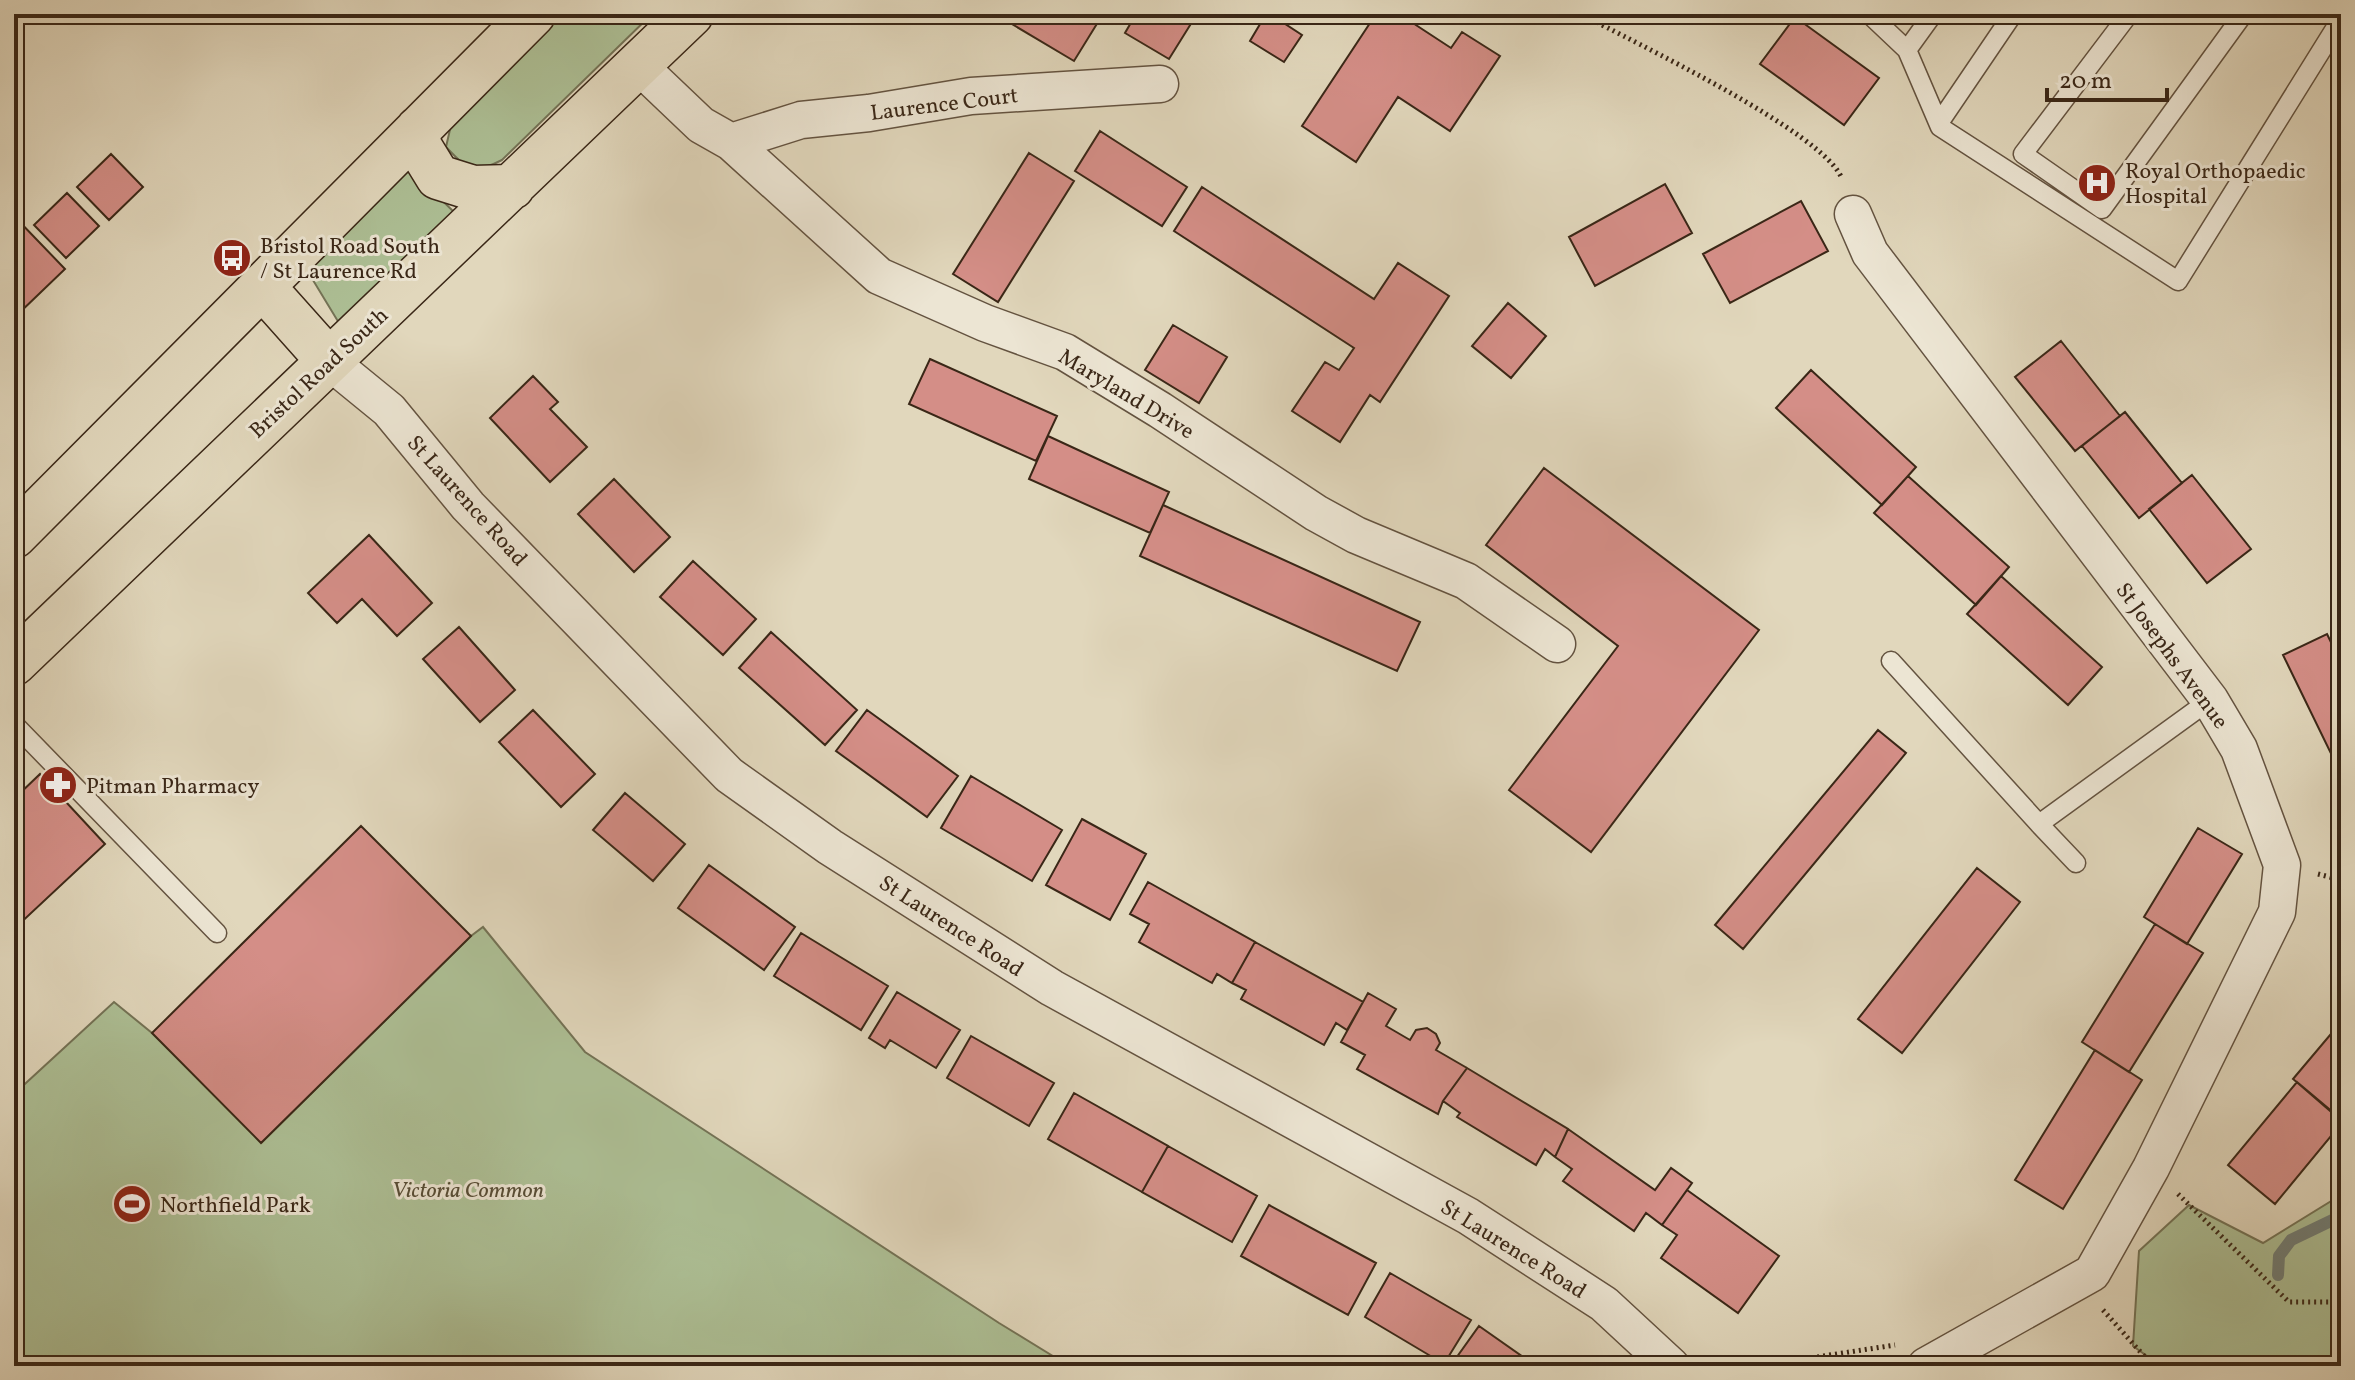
<svg xmlns="http://www.w3.org/2000/svg" width="2355" height="1380" font-family="Vollkorn,serif">
<style>
.green{fill:#adbf95;stroke:#747356;stroke-width:2}
.lines{fill:none;stroke-linecap:round;stroke-linejoin:round}
.stream{stroke:#717e77;stroke-width:12}
.building{fill:#d48e87;stroke:#3a2717;stroke-width:2}
.lane-casing{stroke:#645340;stroke-width:21}
.street-casing{stroke:#645340;stroke-width:39}
.highway-casing{stroke:#3a2717;stroke-width:47}
.path{stroke:#3a2717;stroke-width:5;stroke-dasharray:2 4;stroke-linecap:butt}
.lane{stroke:#ece5d3;stroke-width:18}
.street{stroke:#ece5d3;stroke-width:36}
.highway{stroke:#e1d7bc;stroke-width:44}
.labels{text-anchor:middle;stroke-width:6;stroke-linejoin:round;paint-order:stroke}
.street-label{font-size:22px;fill:#3a2717;stroke:#ece5d3}
.poi-label{font-size:22px;fill:#3a2717;stroke:#ece5d3;text-anchor:start}
.park-label{font-size:22px;font-style:italic;fill:#574d36;stroke:#ece5d3}
</style>
<rect width="100%" height="100%" fill="#e1d7bc"/>
<filter id="stains"><feTurbulence type="fractalNoise" baseFrequency=".0025" numOctaves="4"/><feColorMatrix values="0 0 0 0 .2 0 0 0 0 .09 0 0 0 0 .02 0 0 0 .5 -.17"/></filter>
<radialGradient id="worn" r=".72"><stop offset=".6" stop-color="#630" stop-opacity="0"/><stop offset="1" stop-color="#630" stop-opacity=".3"/></radialGradient>
<!-- green -->
<path class="green" d="M556,14H652L502,160C473,175 467,169 446,147L454,112Z
M407,166L457,215L342,328L305,267Z
M483,927L585,1052L999,1323L1069,1366H14V1094L114,1002L152,1033L262,1142L471,936Z
M2341,1195V1366H2161L2133,1346L2139,1251L2189,1205L2263,1243Z"/>
<g class="lines">
<!-- stream -->
<path class="stream" d="M2278,1275L2279,1256L2291,1240L2341,1216"/>
</g>
<!-- building -->
<path class="building" d="M995,14H1103L1074,61Z
M1136,14H1197L1169,59L1125,33Z
M1266,14H1270L1302,35L1284,62L1250,41Z
M1376,14H1399L1451,48L1462,32L1500,56L1450,131L1398,97L1356,162L1302,126Z
M1795,17L1879,78L1844,125L1760,64Z
M1100,131L1187,187L1162,226L1075,171Z
M1029,153L1074,181L998,302L953,274Z
M111,154L143,187L109,220L77,187Z
M1665,184L1692,233L1595,286L1569,237Z
M1202,187L1374,299L1398,263L1449,296L1380,402L1370,395L1340,442L1292,411L1325,362L1339,370L1354,348L1174,231Z
M67,193L99,226L66,258L34,225Z
M1801,201L1828,251L1730,303L1703,254Z
M14,216L65,269L16,316L14,314Z
M1508,303L1546,336L1511,378L1472,346Z
M1173,325L1227,357L1199,403L1145,370Z
M2061,341L2120,416L2075,451L2015,377Z
M930,359L1057,416L1036,461L909,404Z
M1811,370L1916,467L1882,505L1776,408Z
M533,376L558,402L550,409L587,447L550,482L490,418Z
M2125,412L2182,483L2139,518L2082,446Z
M1048,436L1169,492L1150,533L1029,479Z
M1544,468L1759,630L1591,852L1509,790L1618,646L1486,545Z
M2192,475L2251,549L2207,583L2149,509Z
M1908,476L2009,567L1976,605L1874,513Z
M614,479L670,537L634,572L578,514Z
M1163,505L1420,622L1397,671L1140,556Z
M369,535L432,603L397,636L362,599L337,623L308,593Z
M693,561L756,619L723,655L660,597Z
M2001,576L2102,667L2068,705L1967,614Z
M459,627L515,690L480,722L423,659Z
M771,632L857,710L825,745L739,668Z
M2327,634L2341,663V774L2283,655Z
M533,710L595,774L561,807L499,742Z
M867,710L958,776L927,817L836,751Z
M1878,730L1906,753L1743,949L1715,925Z
M40,774L105,844L14,929V799Z
M971,776L1062,830L1032,881L941,828Z
M625,793L685,844L653,881L593,830Z
M1082,819L1146,854L1110,920L1046,885Z
M361,826L471,936L261,1143L152,1033Z
M2198,828L2242,854L2187,944L2144,917Z
M709,865L795,927L764,970L678,908Z
M1977,868L2020,902L1902,1053L1858,1019Z
M1148,882L1255,942L1232,983L1217,974L1212,983L1139,942L1149,924L1130,914Z
M2155,924L2203,953L2129,1072L2082,1042Z
M801,933L888,986L861,1030L774,976Z
M1255,942L1363,1002L1347,1030L1336,1023L1324,1045L1241,999L1246,990L1232,983Z
M897,992L960,1030L936,1068L890,1040L885,1048L869,1038Z
M1368,993L1396,1009L1386,1026L1410,1040L1416,1030L1427,1028L1436,1034L1440,1043L1436,1050L1467,1068L1443,1101L1438,1114L1357,1069L1365,1055L1341,1042Z
M2341,1022V1110L2336,1116L2293,1079Z
M971,1036L1054,1083L1029,1126L947,1078Z
M2095,1050L2142,1080L2063,1209L2015,1180Z
M1467,1068L1568,1129L1555,1157L1545,1149L1536,1165L1457,1117L1460,1113L1443,1101Z
M2297,1082L2341,1119V1124L2275,1204L2228,1165Z
M1074,1093L1168,1146L1142,1192L1048,1139Z
M1568,1129L1655,1190L1671,1168L1692,1183L1662,1225L1646,1213L1634,1231L1563,1181L1572,1169L1555,1157Z
M1168,1146L1257,1196L1232,1242L1142,1192Z
M1687,1190L1779,1256L1738,1313L1661,1258L1677,1235L1662,1225Z
M1269,1205L1376,1263L1348,1315L1241,1256Z
M1390,1273L1471,1320L1444,1364L1365,1317Z
M1479,1326L1536,1366H1461L1454,1361Z"/>
<g class="lines">
<!-- lane casing -->
<g class="lane-casing">
<path id="lane" d="M1869,14L1907,50L1940,127L2178,281L2341,19
M2129,14L2023,154L2102,209L2242,16L2240,14
M1907,50L1933,14
M1939,123L2013,14
M1891,661L2039,824L2210,700
M14,724L217,933
M2039,824L2076,863"/>
</g>
<!-- street casing -->
<g class="street-casing">
<path id="street" d="M638,65L701,125L731,142L879,276L985,323L1065,352L1160,410L1316,513L1356,535L1466,581L1557,644
M731,142L801,120L869,113L971,96L1160,84
M1853,214L1870,253L2210,700L2239,749L2282,865L2277,912L2151,1168L2092,1273L1926,1366
M329,361L389,410L468,506L729,775L830,847L1052,988L1468,1216L1604,1304L1671,1366"/>
</g>
<!-- highway casing -->
<g class="highway-casing">
<path id="highway" d="M418,129L419,146L438,177L473,188L512,187
M262,286L329,361
M14,536L533,14
M14,663L691,14"/>
</g>
<!-- path -->
<path class="path" d="M1581,14C1631,41 1826,133 1842,179
M2318,874L2341,880
M2178,1194L2289,1302H2341
M2103,1310L2153,1366
M1758,1366L1895,1345
M2340,1366L2341,1362"/>
<!-- lane -->
<use href="#lane" class="lane"/>
<!-- street -->
<use href="#street" class="street"/>
<!-- highway -->
<use href="#highway" class="highway"/>
</g>
<!-- icons -->
<defs>
<g id="hospital-disc" transform="scale(2)"><circle r="9.5" fill="#8f2418" stroke="#ece5d3"/><path d="M-5-5h3v3.5h4V-5h3V5h-3V1.5h-4V5h-3Z" fill="#fff"/></g>
<g id="bus-disc" transform="scale(2)"><circle r="9.5" fill="#8f2418" stroke="#ece5d3"/><path d="M-5-6H5V4H4V6H2V4H-2V6H-4V4H-5ZM-3.5-4V0h7V-4ZM-3.5 1.2v1.5H-2V1.2ZM2 1.2v1.5H3.5V1.2Z" fill="#fff"/></g>
<g id="pharmacy-disc" transform="scale(2)"><circle r="9.5" fill="#8f2418" stroke="#ece5d3"/><path d="M-2-6h4v4h4v4h-4v4h-4v-4h-4v-4h4Z" fill="#fff"/></g>
<g id="stadium-disc" transform="scale(2)"><circle r="9.5" fill="#8f2418" stroke="#ece5d3"/><path d="M0-5a6.5 5 0 1 0 0 10a6.5 5 0 1 0 0-10ZM-3.5-1.8h7v3.6h-7Z" fill="#fff"/></g>
</defs>
<g fill-rule="evenodd">
<use href="#hospital-disc" x="2097" y="183"/>
<use href="#bus-disc" x="232" y="258"/>
<use href="#pharmacy-disc" x="58" y="785"/>
<use href="#stadium-disc" x="132" y="1204"/>
</g>
<g class="labels">
<!-- street labels -->
<g class="street-label">
<text transform="translate(944 103) rotate(-7)" y="8">Laurence Court</text>
<text transform="translate(318 372) rotate(-43)" y="8">Bristol Road South</text>
<text transform="translate(1127 393) rotate(31)" y="8">Maryland Drive</text>
<text transform="translate(468 500) rotate(48)" y="8">St Laurence Road</text>
<text transform="translate(2173 655) rotate(54)" y="8">St Josephs Avenue</text>
<text transform="translate(952 925) rotate(33)" y="8">St Laurence Road</text>
<text transform="translate(1514 1248) rotate(32)" y="8">St Laurence Road</text>
</g>
<!-- poi labels -->
<g class="poi-label">
<text x="2125" y="178">Royal Orthopaedic<tspan x="2125" dy="25">Hospital</tspan></text>
<text x="260" y="253">Bristol Road South<tspan x="260" dy="25">/ St Laurence Rd</tspan></text>
<text x="86" y="793">Pitman Pharmacy</text>
<text x="160" y="1212">Northfield Park</text>
</g>
<!-- park labels -->
<g class="park-label">
<text x="468" y="1197">Victoria Common</text>
</g>
</g>
<!-- margin -->
<rect width="2355" height="1380" fill="none" stroke="#e1d7bc" stroke-width="48"/>
<rect x="16" y="16" width="2323" height="1348" fill="none" stroke="#3a2717" stroke-width="4"/>
<rect x="24" y="24" width="2307" height="1332" fill="none" stroke="#3a2717" stroke-width="2"/>
<!-- scale -->
<path d="M2047 88v12h120v-12" fill="none" stroke="#3a2717" stroke-width="4"/>
<text x="2059" y="88" font-size="24" fill="#3a2717" stroke="#ece5d3" stroke-width="6" paint-order="stroke">20 m</text>
<rect width="100%" height="100%" filter="url(#stains)"/>
<rect width="100%" height="100%" fill="url(#worn)"/>
</svg>
